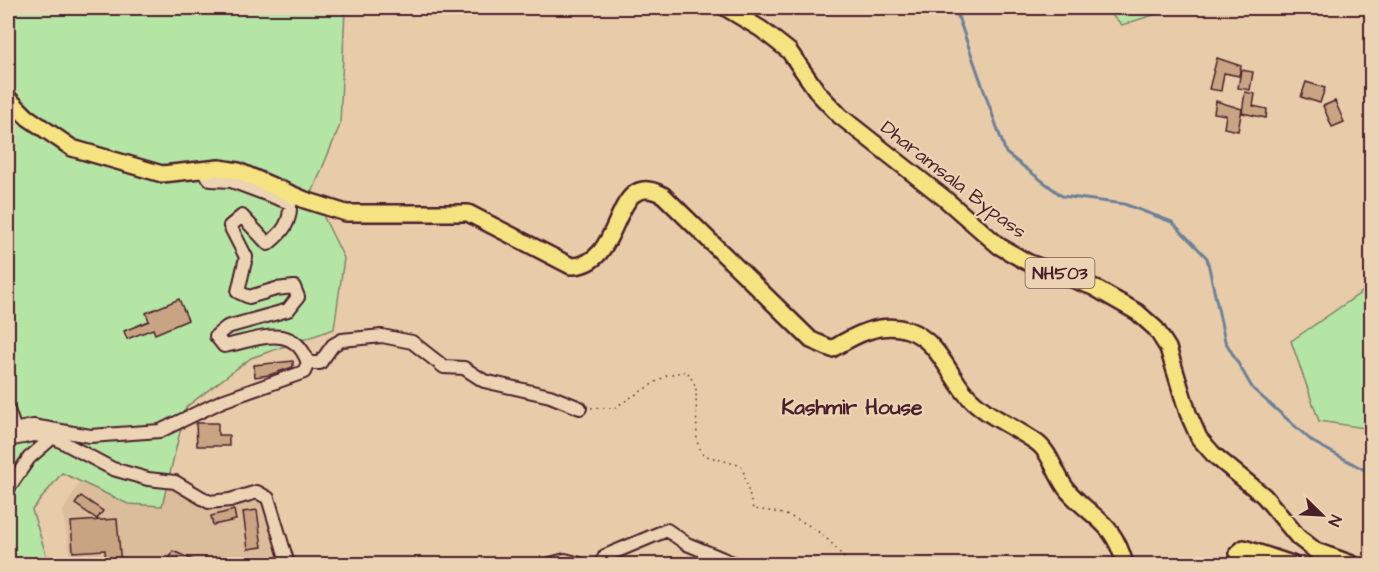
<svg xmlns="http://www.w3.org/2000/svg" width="1379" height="572" font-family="'Architects Daughter',sans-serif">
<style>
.built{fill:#dbbd9b}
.green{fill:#b4e5a5;stroke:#7f8268;stroke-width:1.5}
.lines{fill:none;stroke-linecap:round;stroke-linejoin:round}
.stream{stroke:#6c8099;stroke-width:3}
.building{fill:#c8a482;stroke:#4a1f2b;stroke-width:1.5}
.minor-casing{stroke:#4a1f2b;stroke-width:16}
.major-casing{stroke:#4a1f2b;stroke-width:20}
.path{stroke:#4a1f2b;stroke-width:1.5;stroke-dasharray:1.5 4.5;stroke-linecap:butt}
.minor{stroke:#ebd3b3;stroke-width:12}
.major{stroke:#f5e382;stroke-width:15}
.labels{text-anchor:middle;stroke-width:4.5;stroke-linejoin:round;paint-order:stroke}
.shield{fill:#ebd3b3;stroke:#7a5554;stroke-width:1.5}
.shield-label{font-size:18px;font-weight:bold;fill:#4a1f2b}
.street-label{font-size:20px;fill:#4a1f2b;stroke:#ebd3b3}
.neighbourhood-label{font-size:21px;font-weight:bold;fill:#4a1f2b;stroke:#ebd3b3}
</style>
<rect width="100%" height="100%" fill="#e8cca9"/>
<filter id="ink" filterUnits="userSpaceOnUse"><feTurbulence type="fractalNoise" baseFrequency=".0167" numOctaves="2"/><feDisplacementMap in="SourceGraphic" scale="12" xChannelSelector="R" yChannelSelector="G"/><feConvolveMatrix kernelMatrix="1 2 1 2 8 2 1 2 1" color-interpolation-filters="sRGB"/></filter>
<g filter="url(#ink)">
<!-- built -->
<path class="built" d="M89,466L131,481L182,491L203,509L256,500L276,506L282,564H96L93,556H70L63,511Z"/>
<!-- green -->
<path class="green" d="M8,8H345L340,125L312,193L344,258L334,329L251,358L186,407L162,506L128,504L62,473L32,510L49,564H8Z
M1105,8H1175L1122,25Z
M1371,286V429L1319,421L1291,341Z"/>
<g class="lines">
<!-- stream -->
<path class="stream" d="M955,8L1006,153L1062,196L1124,204L1172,222L1207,258L1225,341L1253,389L1313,442L1372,474"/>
</g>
<!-- building -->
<path class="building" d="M1217,58L1241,66L1239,76L1224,73L1221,91L1209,89Z
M1241,70L1253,72L1250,90L1238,88Z
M1306,82L1325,88L1320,103L1301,97Z
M1245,92L1255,94L1253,106L1267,109L1266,118L1242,113Z
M1216,101L1242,109L1238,131L1224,128L1226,115L1214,113Z
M1335,101L1344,122L1332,127L1323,106Z
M179,299L188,320L155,334L153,329L127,339L124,331L149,321L146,313Z
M293,361V367L269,375L255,377L254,365Z
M196,423H218V435H229V446H197Z
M81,496L103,511L97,519L75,504Z
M234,510L236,520L213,525L211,516Z
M257,510L262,547L248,549L243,512Z
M117,519L121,564H106L105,550L73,552L71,522Z
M173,551L202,564H167Z"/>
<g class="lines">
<!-- minor casing -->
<g class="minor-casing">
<path id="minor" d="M308,363H320L333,345L342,340L382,336L412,342L444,367L464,368L484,381L550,396L580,408
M8,410L15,430
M8,431L33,426L90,436L160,431L222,401L304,372L308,363C294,321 257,340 224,346L216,336L227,327L288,310L298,297L294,287L276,289L249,297L238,292L246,257L230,226L242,216L268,244C283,232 291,223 290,203L231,181L211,180L202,171
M53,437L113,469L148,479L175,482L209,502L230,500L257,492L268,498L288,564
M8,440L33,435L53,437L29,458L8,489
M550,564L565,560L580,564
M601,564L605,556L667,530L687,544L735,564"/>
</g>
<!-- major casing -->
<g class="major-casing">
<path id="major" d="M726,8L761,29L789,51L819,94L840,116L944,198L999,246L1027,262L1093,287L1137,312L1156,329L1168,348L1188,413L1199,438L1214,455L1264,496L1298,537L1316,551L1352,564
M8,98L27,117L72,148L162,174L219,168L238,171L305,200L346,213H468L571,266C626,266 610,166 663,195L811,340L832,349C855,335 880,321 908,330C937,340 947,371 965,393C985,416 1012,425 1036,442C1051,452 1056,477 1068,491C1095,521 1113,521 1125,564
M1240,564L1238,553L1244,548L1292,564"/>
</g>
<!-- path -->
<path class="path" d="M591,408H614L667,375L687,371L696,387L697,442L703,455L742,466L753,509C794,512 825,529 848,564"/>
<!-- minor -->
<use href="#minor" class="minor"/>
<!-- major -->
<use href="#major" class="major"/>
</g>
</g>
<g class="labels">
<!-- shield labels -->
<rect class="shield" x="1025.5" y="258" width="69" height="30" rx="4.5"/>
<g class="shield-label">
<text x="1060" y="279">NH503</text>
</g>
<!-- street labels -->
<g class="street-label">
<text transform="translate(954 179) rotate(38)" y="7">Dharamsala Bypass</text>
</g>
<!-- neighbourhood labels -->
<g class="neighbourhood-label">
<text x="852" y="414">Kashmir House</text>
</g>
</g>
<!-- margin -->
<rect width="1379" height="572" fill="none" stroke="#ebd3b3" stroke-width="30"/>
<rect x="15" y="15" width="1349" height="542" fill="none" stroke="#4a1f2b" stroke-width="2" filter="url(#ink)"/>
<!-- north arrow -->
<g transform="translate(1322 515) rotate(114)" stroke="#ebd3b3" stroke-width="4.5" paint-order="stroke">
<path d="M0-4.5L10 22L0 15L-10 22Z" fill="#4a1f2b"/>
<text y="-9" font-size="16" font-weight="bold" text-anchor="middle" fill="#4a1f2b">N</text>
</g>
</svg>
